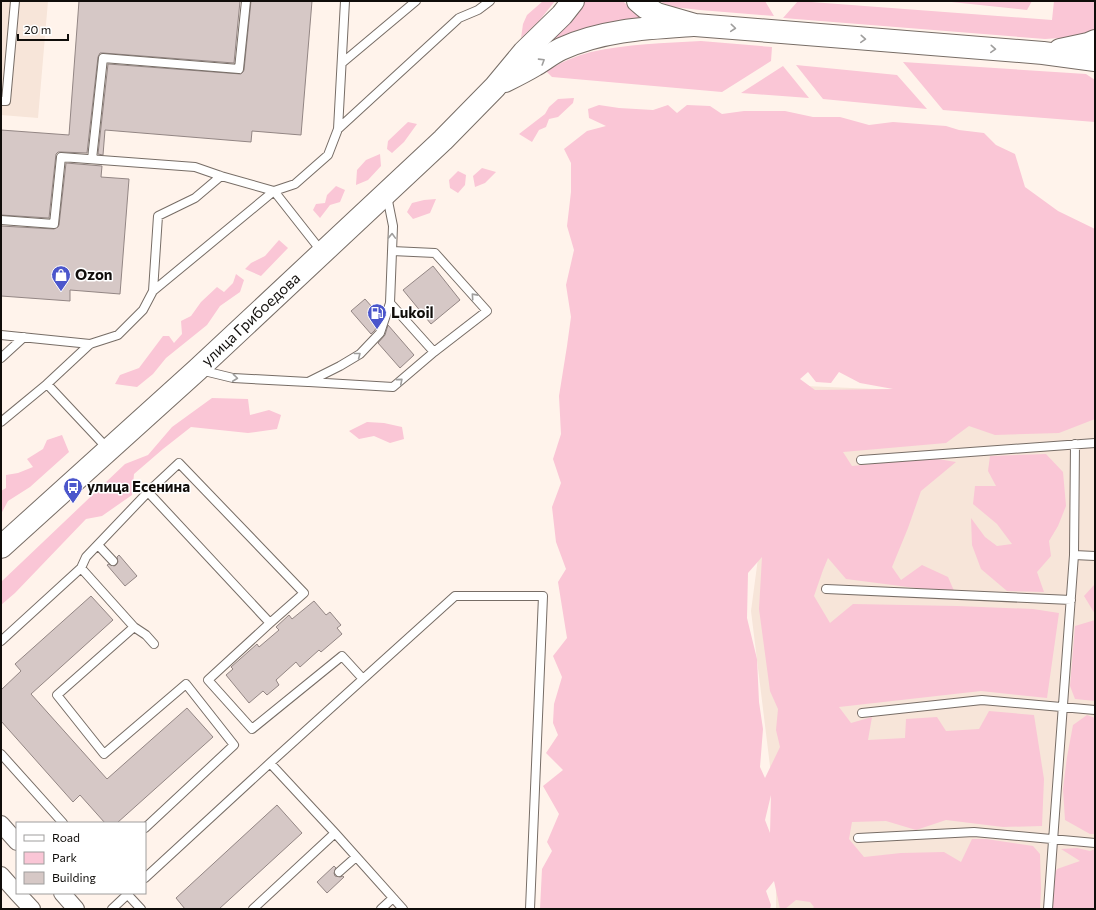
<svg xmlns="http://www.w3.org/2000/svg" width="1096" height="910" font-family="Commissioner,sans-serif">
<style>
.built{fill:#f7e5d9}
.green{fill:#fac6d6;fill-rule:evenodd}
.building{fill:#d6c8c6;stroke:#938684}
.lines{fill:none;stroke-linecap:round;stroke-linejoin:round}
.service-casing{stroke:#776d66;stroke-width:10}
.minor-casing{stroke:#776d66;stroke-width:18}
.secondary-casing{stroke:#776d66;stroke-width:24}
.primary-casing{stroke:#776d66;stroke-width:24}
.service{stroke:#fff;stroke-width:8}
.minor{stroke:#fff;stroke-width:16}
.secondary{stroke:#fff;stroke-width:22}
.primary{stroke:#fff;stroke-width:22}
.oneway{stroke:#9f9e9d}
.labels{text-anchor:middle;stroke-width:3;stroke-linejoin:round;paint-order:stroke}
.poi-label{font-size:15px;font-weight:bold;fill:#100d0a;stroke:#fff;text-anchor:start}
.street-label{font-size:15px;fill:#100d0a;stroke:#fff}
</style>
<rect width="100%" height="100%" fill="#fff3eb"/>
<!-- built -->
<path class="built" d="M1,1H48L38,118L1,115Z
M781,385L899,390L1095,386V909H776V815L751,611Z"/>
<!-- green -->
<path class="green" d="M543,1H555L539,21L521,38L523,24L527,15Z
M584,1H623L626,4L650,19C627,22 604,24 582,29C567,33 552,41 538,48L564,25Z
M658,1H765L774,16L700,10L673,7Z
M798,1L1052,20L1054,1H1095V29L1076,37L1045,39L783,18Z
M942,1H1032L1027,10Z
M701,41L772,47L771,61L722,92L552,77L546,71C560,63 575,56 591,52C627,44 664,43 701,41Z
M903,62L1086,74L1095,80V122L943,110Z
M796,65L897,75L927,109L823,99Z
M783,66L809,98L741,93Z
M574,98L573,103L558,117L549,119L546,127L539,130L532,142L519,134L545,114L549,107L558,99Z
M599,105L619,108L653,110L668,105L677,113L687,105L710,106L722,114L744,111H785L813,117H840L869,125L893,122L946,126L959,130L984,133L996,145L1015,154L1025,187L1058,211L1095,229V419L1059,433L995,435L969,426L946,443L843,452L852,466L932,458L956,462L921,491L908,528L892,567L901,580L922,565L948,577L955,593L846,579L828,558L823,570L814,596L830,623L853,604L957,606L1033,609L1059,613L1047,698L981,691L839,707L851,723L872,717L868,740L905,738L906,719L937,717L946,731L979,729L989,711L1034,715L1044,779L1042,826L1003,827L946,820L916,830L886,821L852,822L849,839L864,857L901,853L944,852L961,862L972,839H986L1033,846L1040,854L1041,889L1040,909H812L814,907L810,902L796,900L785,909H780L774,881L766,891L771,905L770,909H540L542,869L552,851L547,842L559,814L543,786L563,770L546,753L558,735L553,723L554,704L562,677L553,656L567,638L558,582L566,569L556,542L552,507L561,483L553,459L561,434L559,396L567,346L571,317L566,285L574,250L567,226L571,192V163L564,149L587,131L606,126L589,118L588,109ZM808,372L816,382L831,383L839,372L860,383L893,389L815,390L800,379ZM762,557L759,609L770,691L778,709L776,730L780,747L765,778L760,767L763,729L759,702L757,659L747,618L748,573ZM771,795L770,833L765,820Z
M408,122L417,124L404,142L392,153L387,149L388,141Z
M380,154L381,166L368,180L356,185L357,170L366,160Z
M482,168L496,172L485,183L475,187L473,176Z
M458,171L466,175L465,185L458,193L450,188L449,180Z
M336,186L345,190L340,202L330,205L320,218L313,210L316,204L325,203L327,195Z
M436,199L430,213L413,219L407,212L412,203L424,200Z
M279,240L288,248L261,276L245,269L251,263L265,256Z
M236,274L244,280L240,292L220,306L207,325L166,358L153,374L137,387L115,384L120,375L139,368L163,336H169L174,343L182,334L181,321L191,316L201,302L217,287L224,292L233,283Z
M212,398L248,399L250,415L269,410L281,415L277,429L248,433L191,427L163,449L134,474L132,495L102,516L86,519L15,593L1,605V582L125,464L148,455L172,427Z
M367,422L384,423L402,427L404,439L390,443L374,436L359,439L349,431Z
M62,435L69,452L30,487L8,501L1,514V491L6,488V475L18,473L33,467L27,459L43,449L47,440Z
M1046,454L1063,472L1066,506L1058,526L1049,541L1051,556L1037,572L1044,592L1007,591L981,569L972,545L971,518L985,537L997,546L1012,544L997,524L973,504L975,486H996L988,471L990,456Z
M1094,585L1095,587V614L1084,596Z
M1095,620V701L1075,699L1070,686L1075,626Z
M1087,715L1095,718V834H1090L1065,820L1063,789L1067,757L1073,725Z
M1077,848L1090,851L1095,849V909H1050L1051,881L1057,869L1080,861L1061,849Z"/>
<!-- building -->
<path class="building" d="M79,1H240L234,63L103,53H100L98,57L87,153L61,152H58L56,154L49,218L1,215V130L69,135Z
M251,1H312L301,135L252,131L251,142L105,130L103,155L98,154L108,64L241,74L243,72L244,70Z
M66,163L102,166L101,177L129,179L120,294L70,290V301L1,296V226L54,229L58,227L59,225Z
M433,266L460,300L431,324L403,290Z
M365,299L380,316L375,330L371,334L351,311Z
M388,325L414,355L400,368L378,343L385,335Z
M119,555L137,576L125,586L107,565L109,564L114,566L116,565L118,562L117,557Z
M91,596L113,620L31,694L107,779L187,708L213,737L117,823H105L80,795L73,802L1,721V690L21,671L15,664Z
M314,601L326,615L330,612L341,625L337,628L342,634L321,652L319,650L300,667L296,662L276,680L279,685L267,695L263,691L249,703L226,675L233,669L231,667L257,644L259,647L279,630L276,627L289,615L292,619Z
M277,805L302,833L219,909H185L176,898Z
M334,866L336,868L334,873L335,876L340,877L343,876L344,877L327,893L317,882Z"/>
<g class="lines">
<!-- service casing -->
<g class="service-casing">
<path id="service" d="M342,63L416,1
M1,101H6L15,1
M338,129L345,1
M92,159L103,58L239,69L246,1
M1,220L54,224L61,157L195,167L221,176L274,191L322,252
M153,291L158,216L195,198L221,176
M390,303L434,352
M1,335L90,344
M1,358L24,337
M200,370L233,378L308,382L340,366L360,354L380,333L390,303L393,226L387,196
M309,382L393,387L434,352L487,311L435,253L392,251
M47,384L108,449
M1,422L47,384L90,344L118,335L143,310L153,291L274,191L295,184L328,155L338,129L459,18L478,10L490,1
M861,460L1095,443
M148,492L270,623
M98,545L113,561
M1074,555L1095,556
M81,568L134,627L57,695L104,754L186,684L234,745L145,828
M826,589L1071,600
M134,627L146,635L154,644
M1,641L81,568L86,557L148,492L179,463L304,593L270,623L208,680L252,729L342,656L363,679
M862,713L982,700L1095,710
M1,754L63,823
M270,763L335,833L403,909
M858,838L974,832L1095,843
M339,872L356,857
M145,878L270,763L455,596H543L530,909
M128,895L141,909
M112,909L129,893
M253,909L335,833
M381,909L393,898
M1048,909L1074,555L1075,444"/>
</g>
<!-- minor casing -->
<g class="minor-casing">
<path id="minor" d="M1,824L17,842
M1,875L17,893
M17,893L32,909
M62,893L76,909"/>
</g>
<!-- secondary casing -->
<g class="secondary-casing">
<g id="secondary">
<path d="M505,81C515,76 525,71 535,65C544,60 552,53 561,49C602,30 648,28 693,25"/>
<path id="s1" d="M1,547L197,370L443,140L495,87L524,52L562,15L573,1"/>
</g>
</g>
<!-- primary casing -->
<g class="primary-casing">
<path id="primary" d="M638,1L645,7L657,14L695,25L1043,53L1095,60
M1060,50L1088,44L1095,41"/>
</g>
<!-- service -->
<use href="#service" class="service"/>
<!-- minor -->
<use href="#minor" class="minor"/>
<!-- secondary -->
<use href="#secondary" class="secondary"/>
<!-- primary -->
<use href="#primary" class="primary"/>
</g>
<!-- one-way arrows -->
<defs><path id="oneway-chevron" d="M-2-3.5L2.5 0L-2 3.5" fill="none" stroke-width="1.6" stroke-linecap="round" stroke-linejoin="round"/></defs>
<g class="oneway">
<use href="#oneway-chevron" transform="translate(733 28) rotate(5)"/>
<use href="#oneway-chevron" transform="translate(863 39) rotate(4)"/>
<use href="#oneway-chevron" transform="translate(993 49) rotate(4)"/>
<use href="#oneway-chevron" transform="translate(542 61) rotate(-32)"/>
<use href="#oneway-chevron" transform="translate(392 236) rotate(-88)"/>
<use href="#oneway-chevron" transform="translate(474 296) rotate(-132)"/>
<use href="#oneway-chevron" transform="translate(358 355) rotate(-38)"/>
<use href="#oneway-chevron" transform="translate(235 378) rotate(6)"/>
<use href="#oneway-chevron" transform="translate(400 381) rotate(-40)"/>
</g>
<!-- icons -->
<defs>
<g id="shop-pin" transform="scale(1)"><path d="M0 17L-7.5 6A9.5 9.5 0 1 1 7.5 6Z" fill="#4b56cb" stroke="#fff"/><path d="M-5-2.5h2.3a2.7 3.5 0 0 1 5.4 0H5L5.5 6h-11ZM-1.5-2.5h3a1.5 2.3 0 0 0-3 0Z" fill="#fff"/></g>
<g id="fuel-pin" transform="scale(1)"><path d="M0 17L-7.5 6A9.5 9.5 0 1 1 7.5 6Z" fill="#4b56cb" stroke="#fff"/><path d="M-5.5-6h7V0h2V4h1.3V-2.5L3-4.5l.8-.8L6-3V5H2.5V1h-1V6h-7ZM-4.2-4.7v3.2H.2V-4.7Z" fill="#fff"/></g>
<g id="bus-pin" transform="scale(1)"><path d="M0 17L-7.5 6A9.5 9.5 0 1 1 7.5 6Z" fill="#4b56cb" stroke="#fff"/><path d="M-5-6H5V4H4V6H2V4H-2V6H-4V4H-5ZM-3.5-4V0h7V-4ZM-3.5 1.2v1.5H-2V1.2ZM2 1.2v1.5H3.5V1.2Z" fill="#fff"/></g>
</defs>
<g fill-rule="evenodd">
<use href="#shop-pin" x="61" y="275"/>
<use href="#fuel-pin" x="377" y="313"/>
<use href="#bus-pin" x="73" y="487"/>
</g>
<g class="labels">
<!-- poi labels -->
<g class="poi-label">
<text x="75" y="280">Ozon</text>
<text x="391" y="318">Lukoil</text>
<text x="87" y="492">улица Есенина</text>
</g>
<!-- street labels -->
<g class="street-label">
<text dy="5" stroke="none"><textPath href="#s1" startOffset="338">улица Грибоедова</textPath></text>
</g>
</g>
<!-- border -->
<rect width="1096" height="910" fill="none" stroke="#100d0a" stroke-width="4"/>
<!-- legend -->
<rect x="16" y="822" width="130" height="72" fill="#ffffff" stroke="#9f9e9d"/>
<rect x="24" y="835" width="20" height="6" fill="#ffffff" stroke="#9f9e9d"/>
<text x="52" y="842" font-size="12" fill="#100d0a">Road</text>
<rect x="24" y="852" width="20" height="12" fill="#fac6d6" stroke="#9f9e9d"/>
<text x="52" y="862" font-size="12" fill="#100d0a">Park</text>
<rect x="24" y="872" width="20" height="12" fill="#d6c8c6" stroke="#9f9e9d"/>
<text x="52" y="882" font-size="12" fill="#100d0a">Building</text>
<!-- scale -->
<path d="M18 34v6h50v-6" fill="none" stroke="#100d0a" stroke-width="2"/>
<text x="24" y="34" font-size="12" fill="#100d0a" stroke="#ffffff" stroke-width="3" paint-order="stroke">20 m</text>
</svg>
